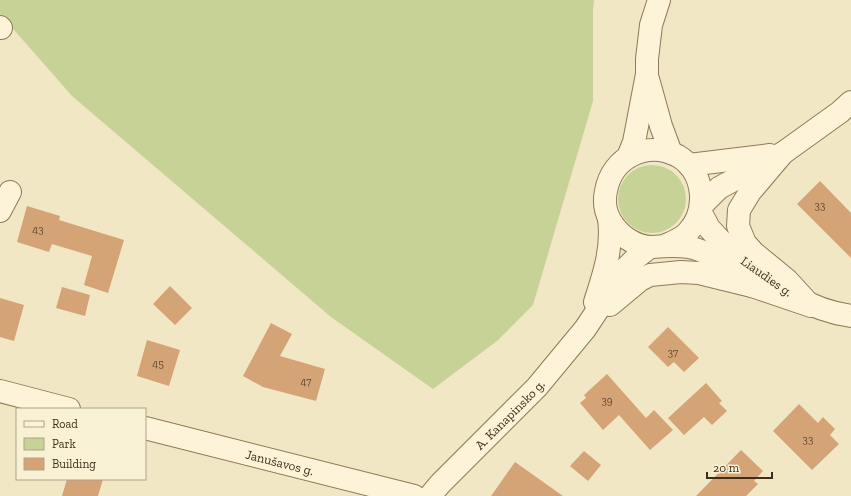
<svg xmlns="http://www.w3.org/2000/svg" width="851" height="496" font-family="'Zilla Slab',serif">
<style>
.green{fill:#c7d296}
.building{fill:#d4a376}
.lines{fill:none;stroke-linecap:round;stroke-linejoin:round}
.minor-casing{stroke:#8f7958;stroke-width:24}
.minor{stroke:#fcf3d8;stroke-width:22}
.labels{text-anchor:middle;stroke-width:3.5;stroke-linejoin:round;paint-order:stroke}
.number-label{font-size:11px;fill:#644c33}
.street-label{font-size:13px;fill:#3e2f1d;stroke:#f9f1d4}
</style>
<rect width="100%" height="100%" fill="#f2e7c4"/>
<!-- green -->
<path class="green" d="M0,0H594L593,10V101L533,305L497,341L433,389L331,317L72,96L0,14Z
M618 199a34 34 0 1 1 68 0a34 34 0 1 1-68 0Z"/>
<!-- building -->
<path class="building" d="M820,181L851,213V258L797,204Z
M27,206L60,216L59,220L124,240L108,293L84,285L92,256L52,244L49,252L17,242Z
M170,286L192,308L175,325L153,304Z
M62,287L90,295L85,316L56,308Z
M0,298L24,305L14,341L0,337Z
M271,323L292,334L280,356L325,369L316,401L263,387L243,376Z
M668,327L699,358L684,372L674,362L668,367L648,347Z
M147,340L180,350L169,386L137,376Z
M607,374L646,418L654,410L673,430L650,450L619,415L603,430L580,403L586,398L584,395Z
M706,383L722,401L719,403L727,411L712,425L704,417L684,435L668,418Z
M799,404L818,423L823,417L835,429L830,435L839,444L812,470L773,431Z
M741,450L763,471L754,481L758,484L746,496H696Z
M584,451L601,465L588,481L570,466Z
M515,462L563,496H491Z
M67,479H103L98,496H62Z"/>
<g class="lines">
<!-- minor casing -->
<g class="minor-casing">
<g id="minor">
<path d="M0,27L1,28"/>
<path d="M648,79L661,126L671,153"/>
<path d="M783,153L750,192L739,210L738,226L745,243L754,253L787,280L809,304"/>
<path d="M628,157L634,142L647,74V59L651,25L659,0"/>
<path d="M689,165L770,155"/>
<path d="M701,206L719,188L783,153L840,112L851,102"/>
<path d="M0,211L10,192"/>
<path d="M700,211L709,228L720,240L753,268"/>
<path d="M664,246C673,242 682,239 688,232C708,210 705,172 678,156C647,140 612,157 606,191C604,200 605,211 610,220C618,234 634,247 652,247C663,246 676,245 688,247C694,248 702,251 708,254C724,262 738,276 752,286"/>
<path d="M799,298C815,308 832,313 851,316"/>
<path d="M595,302C604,274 613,248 609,219"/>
<path d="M610,305L640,280L650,275L681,272L699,273L752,286L811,306"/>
<path d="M0,391L69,409"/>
<path id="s1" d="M145,428L414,496"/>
<path id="s2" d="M430,496L440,484L537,387L585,329L625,269L637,257L650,247"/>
</g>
</g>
<!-- minor -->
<use href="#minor" class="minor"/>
</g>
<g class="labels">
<!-- number labels -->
<g class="number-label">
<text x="820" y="209">33</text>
<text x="38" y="233">43</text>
<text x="673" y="356">37</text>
<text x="158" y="367">45</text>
<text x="306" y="385">47</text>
<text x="607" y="404">39</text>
<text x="808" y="443">33</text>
</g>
<!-- street labels -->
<g class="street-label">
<text transform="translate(767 276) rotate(35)" y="5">Liaudies g.</text>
<text dy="5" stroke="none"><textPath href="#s2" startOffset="114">A. Kanapinsko g.</textPath></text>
<text dy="5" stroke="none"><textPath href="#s1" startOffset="139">Janušavos g.</textPath></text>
</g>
</g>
<!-- legend -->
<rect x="16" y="408" width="130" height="72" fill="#f9f1d4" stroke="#aea38b"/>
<rect x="24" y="421" width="20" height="6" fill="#fcf3d8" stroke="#aea38b"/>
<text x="52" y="428" font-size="12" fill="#3e2f1d">Road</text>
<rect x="24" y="438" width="20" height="12" fill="#c7d296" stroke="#aea38b"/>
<text x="52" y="448" font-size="12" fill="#3e2f1d">Park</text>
<rect x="24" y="458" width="20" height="12" fill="#d4a376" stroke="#aea38b"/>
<text x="52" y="468" font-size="12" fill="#3e2f1d">Building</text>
<!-- scale -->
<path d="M707 472v6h65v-6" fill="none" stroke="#3e2f1d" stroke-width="2"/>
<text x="713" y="472" font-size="12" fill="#3e2f1d" stroke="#f9f1d4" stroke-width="3" paint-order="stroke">20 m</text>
</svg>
